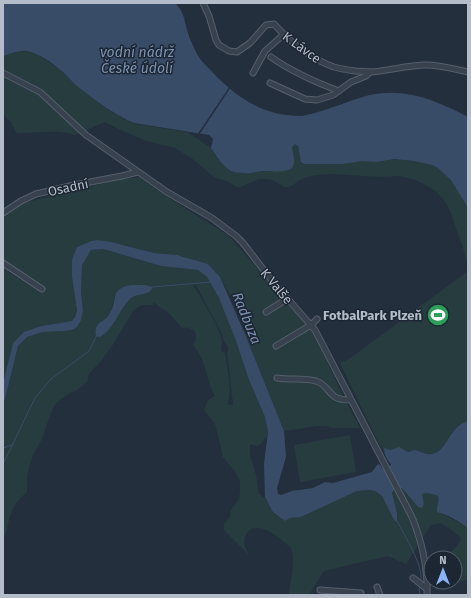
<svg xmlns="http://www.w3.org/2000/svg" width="471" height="598" font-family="'Fira Sans',sans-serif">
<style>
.green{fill:#263c3f;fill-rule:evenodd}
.water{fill:#394c67}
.pier{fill:#242f3e}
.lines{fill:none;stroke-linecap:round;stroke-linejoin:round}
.stream{stroke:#394c67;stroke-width:1}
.minor-casing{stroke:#565f6c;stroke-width:7}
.minor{stroke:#38414e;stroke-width:5}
.labels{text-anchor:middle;stroke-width:3;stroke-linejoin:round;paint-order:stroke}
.street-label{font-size:13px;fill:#b4bcc9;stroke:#1d2633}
.poi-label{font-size:13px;font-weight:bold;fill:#b4bcc9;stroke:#1d2633;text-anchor:end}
.water-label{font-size:14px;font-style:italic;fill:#7c92b1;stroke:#1d2633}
</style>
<rect width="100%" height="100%" fill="#242f3e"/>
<!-- green -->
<path class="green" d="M21,51L29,52L38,55L58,68L76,85L109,110L124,119L136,124L187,132L211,148L218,158L227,168L231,171L241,173L265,171L287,170L294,158L292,147L295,144L298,146L301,162L304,164H342L354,162L358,157L405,160L420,162L432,165L438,168L447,175L454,184L468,208V269L463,248L450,211L444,200L437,192L424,184L416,180L400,176L380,177L334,174L315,175L307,177L300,180L293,185L288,187H284L273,180L265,179H259L238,188L229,182L214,177L190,157L175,148L146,141L123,131L105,122L75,135C62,129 33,133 18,133L16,132L11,122L3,114V56Z
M140,177L175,202L228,235L295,311L316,337L343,396L360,428H332L327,426H317L284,431L245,334L247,325L220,277L208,264L177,255L154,253L123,245L98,240L91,241L77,247C74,256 72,268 73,278C74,292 81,309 72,321L41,326L13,343L3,383V217L23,203L117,180ZM11,269L41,291V292L8,272Z
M103,249L161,266L198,270L207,277L219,298L236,341L249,380L265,417L268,432L267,436L261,444L257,446L250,444V455L256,475L259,494L266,499L273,512L285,521L290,518L301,517L357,491L370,490L375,491L382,496L394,520L397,513L392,493L394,490L402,488L418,507L422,508L424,504L422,494L427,493L438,496L439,498L437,506L440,513L462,524L468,529V579L436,590V582H455V558H441C449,553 458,548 461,538L453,531L441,523L431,525L406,564L388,556L324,571L309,595H289C290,582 296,559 291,548C282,540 262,521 249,530C242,541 243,544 249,555L224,530V524L230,517L231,510L239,499L240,491V482L238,477L235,471L223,457L218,435L215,424L204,410L208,400L215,396C206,379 206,359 193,345L196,340V333C192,328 189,327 182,328L169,313L158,306L154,302L153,305H143L140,306L133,311L112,346L102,360L89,374L87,382L76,391L70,393L58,401L54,406L50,415L42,439L34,453L30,463L27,476V492C17,501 13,507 9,520C7,526 7,533 3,538V403L5,399L18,346L27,337L43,332L64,331L72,330L83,310L81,292L82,265L91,250ZM146,285L152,287V289L137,295L130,299L106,332L103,335L96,336C93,322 105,323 110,313C114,306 112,296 119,290C126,284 138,285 146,285ZM196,285L220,330L224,341L228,347V351L227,353L229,367L233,405L227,404C233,393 227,366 225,353L222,352L221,349C221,347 222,345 222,343C224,334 201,298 195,288L193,286Z
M468,271V421C462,423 457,426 453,432C446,440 444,451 432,454C424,455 419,450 414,450C412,450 410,452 408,452C396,445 401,449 390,450L387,448L384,450V451L380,446L340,363L349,359Z
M350,435L356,472L300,482L294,445Z"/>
<!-- water -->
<path class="water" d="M3,3H175C184,12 184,19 187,30C189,37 192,44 195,50C199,60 207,66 214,74C240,100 264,116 302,116C324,112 345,102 366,96C403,86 436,100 468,117V208L451,180L438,168L432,165L414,161L394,159L376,162L362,161L342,164H304L301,162L298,146L295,144L292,147C293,153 296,163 292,168C287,173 271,171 265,171C257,171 250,174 243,173C239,173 234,172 231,171C222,166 216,155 211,148L213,139L209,135L134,123C113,114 95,100 77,86C71,81 66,74 59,69C52,62 37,53 27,51C19,50 11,54 3,56Z
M97,240L111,242L154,253L177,255L208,264L220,277L245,334L284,431L286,457L277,488L278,494L281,495L292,491L313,488L325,482L333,483L372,472L377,465L379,464L383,469L390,466L391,464C387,460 384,454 384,449L385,448L391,450L399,447L408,452C410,452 412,450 414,450C419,450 424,455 432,454C444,451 446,440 453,432C457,426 462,423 468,421V529C461,521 447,515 437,512C436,506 440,501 438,496C433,494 427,492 422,494L424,504L422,508L418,507L402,488L394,490L392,493L397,513V522L394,520L382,496L375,491L370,490L357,491L301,517L290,518L285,521L273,512L265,497L264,464L268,432L265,417L249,380L236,341L219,298L207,277L198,270L161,266L103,249L91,250L82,265L81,292L83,310L81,320L77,327L72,330L64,331L43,332L27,337L18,346L5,399L3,403V383L13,343L24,332L41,326L72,321L75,317L77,310L72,276V260L77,247L91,241Z
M131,285H146L152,287V289C147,296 136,293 130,299C119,310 114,329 100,337L96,336C93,321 105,323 110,313C118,300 109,289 131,285Z"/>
<!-- pier -->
<path class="pier" d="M230,86L231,87L199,135H197Z"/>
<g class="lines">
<!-- stream -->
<path class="stream" d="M152,287L211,282
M3,448L12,445
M3,464L35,398L51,379L89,351L97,335
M397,521C405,537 423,564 421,581
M420,586L419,589L420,595"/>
<!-- minor casing -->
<g class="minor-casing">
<path id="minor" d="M203,3L209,16L216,40L219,45L229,51L237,52L250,43L266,25L274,24C290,42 311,59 334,67C341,69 348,70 355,71C360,71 366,72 371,72C389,71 407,65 426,65C440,65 454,69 468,72
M271,57C292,72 315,82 339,91
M3,73L40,92L86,135L167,192L212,218L236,236L243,243L273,282L315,330L412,517C422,542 428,567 427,595
M253,73L265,51L283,35
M270,83L305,99L317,100L333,95L351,82L366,76L370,72
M3,213L21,201L36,194L74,185L122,176L138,172
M3,263L42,289
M266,312L287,299
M276,346L311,325L317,319
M277,378C290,380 304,378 316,381C326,384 328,392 335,397C340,400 346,400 351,400
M413,578L427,589
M377,587L380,595
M320,590L361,593V595"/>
</g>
<!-- minor -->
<use href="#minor" class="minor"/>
</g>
<!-- icons -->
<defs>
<g id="stadium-disc" transform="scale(1.15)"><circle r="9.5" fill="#2e9e5b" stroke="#1d2633"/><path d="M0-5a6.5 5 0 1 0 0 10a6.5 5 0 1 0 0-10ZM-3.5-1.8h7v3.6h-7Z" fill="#fff"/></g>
</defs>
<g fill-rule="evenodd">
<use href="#stadium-disc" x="438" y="315"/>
</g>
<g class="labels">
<!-- street labels -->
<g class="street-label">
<text transform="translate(302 47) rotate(36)" y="5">K Lávce</text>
<text transform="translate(68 187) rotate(-12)" y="5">Osadní</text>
<text transform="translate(277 286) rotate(50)" y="5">K Valše</text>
</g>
<!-- poi labels -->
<g class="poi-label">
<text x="422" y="320">FotbalPark Plzeň</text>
</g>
<!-- water labels -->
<g class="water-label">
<text x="137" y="57">vodní nádrž<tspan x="137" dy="16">České údolí</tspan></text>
<text transform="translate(247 318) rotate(68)" y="5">Radbuza</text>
</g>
</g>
<!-- border -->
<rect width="471" height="598" fill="none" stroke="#b4bcc9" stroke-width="8"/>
<!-- north arrow -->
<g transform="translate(443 570)"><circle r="19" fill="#1d2633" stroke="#59626f"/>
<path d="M0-3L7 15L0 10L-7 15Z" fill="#8ab4f8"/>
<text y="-6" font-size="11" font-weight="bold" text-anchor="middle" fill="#b4bcc9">N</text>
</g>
</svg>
